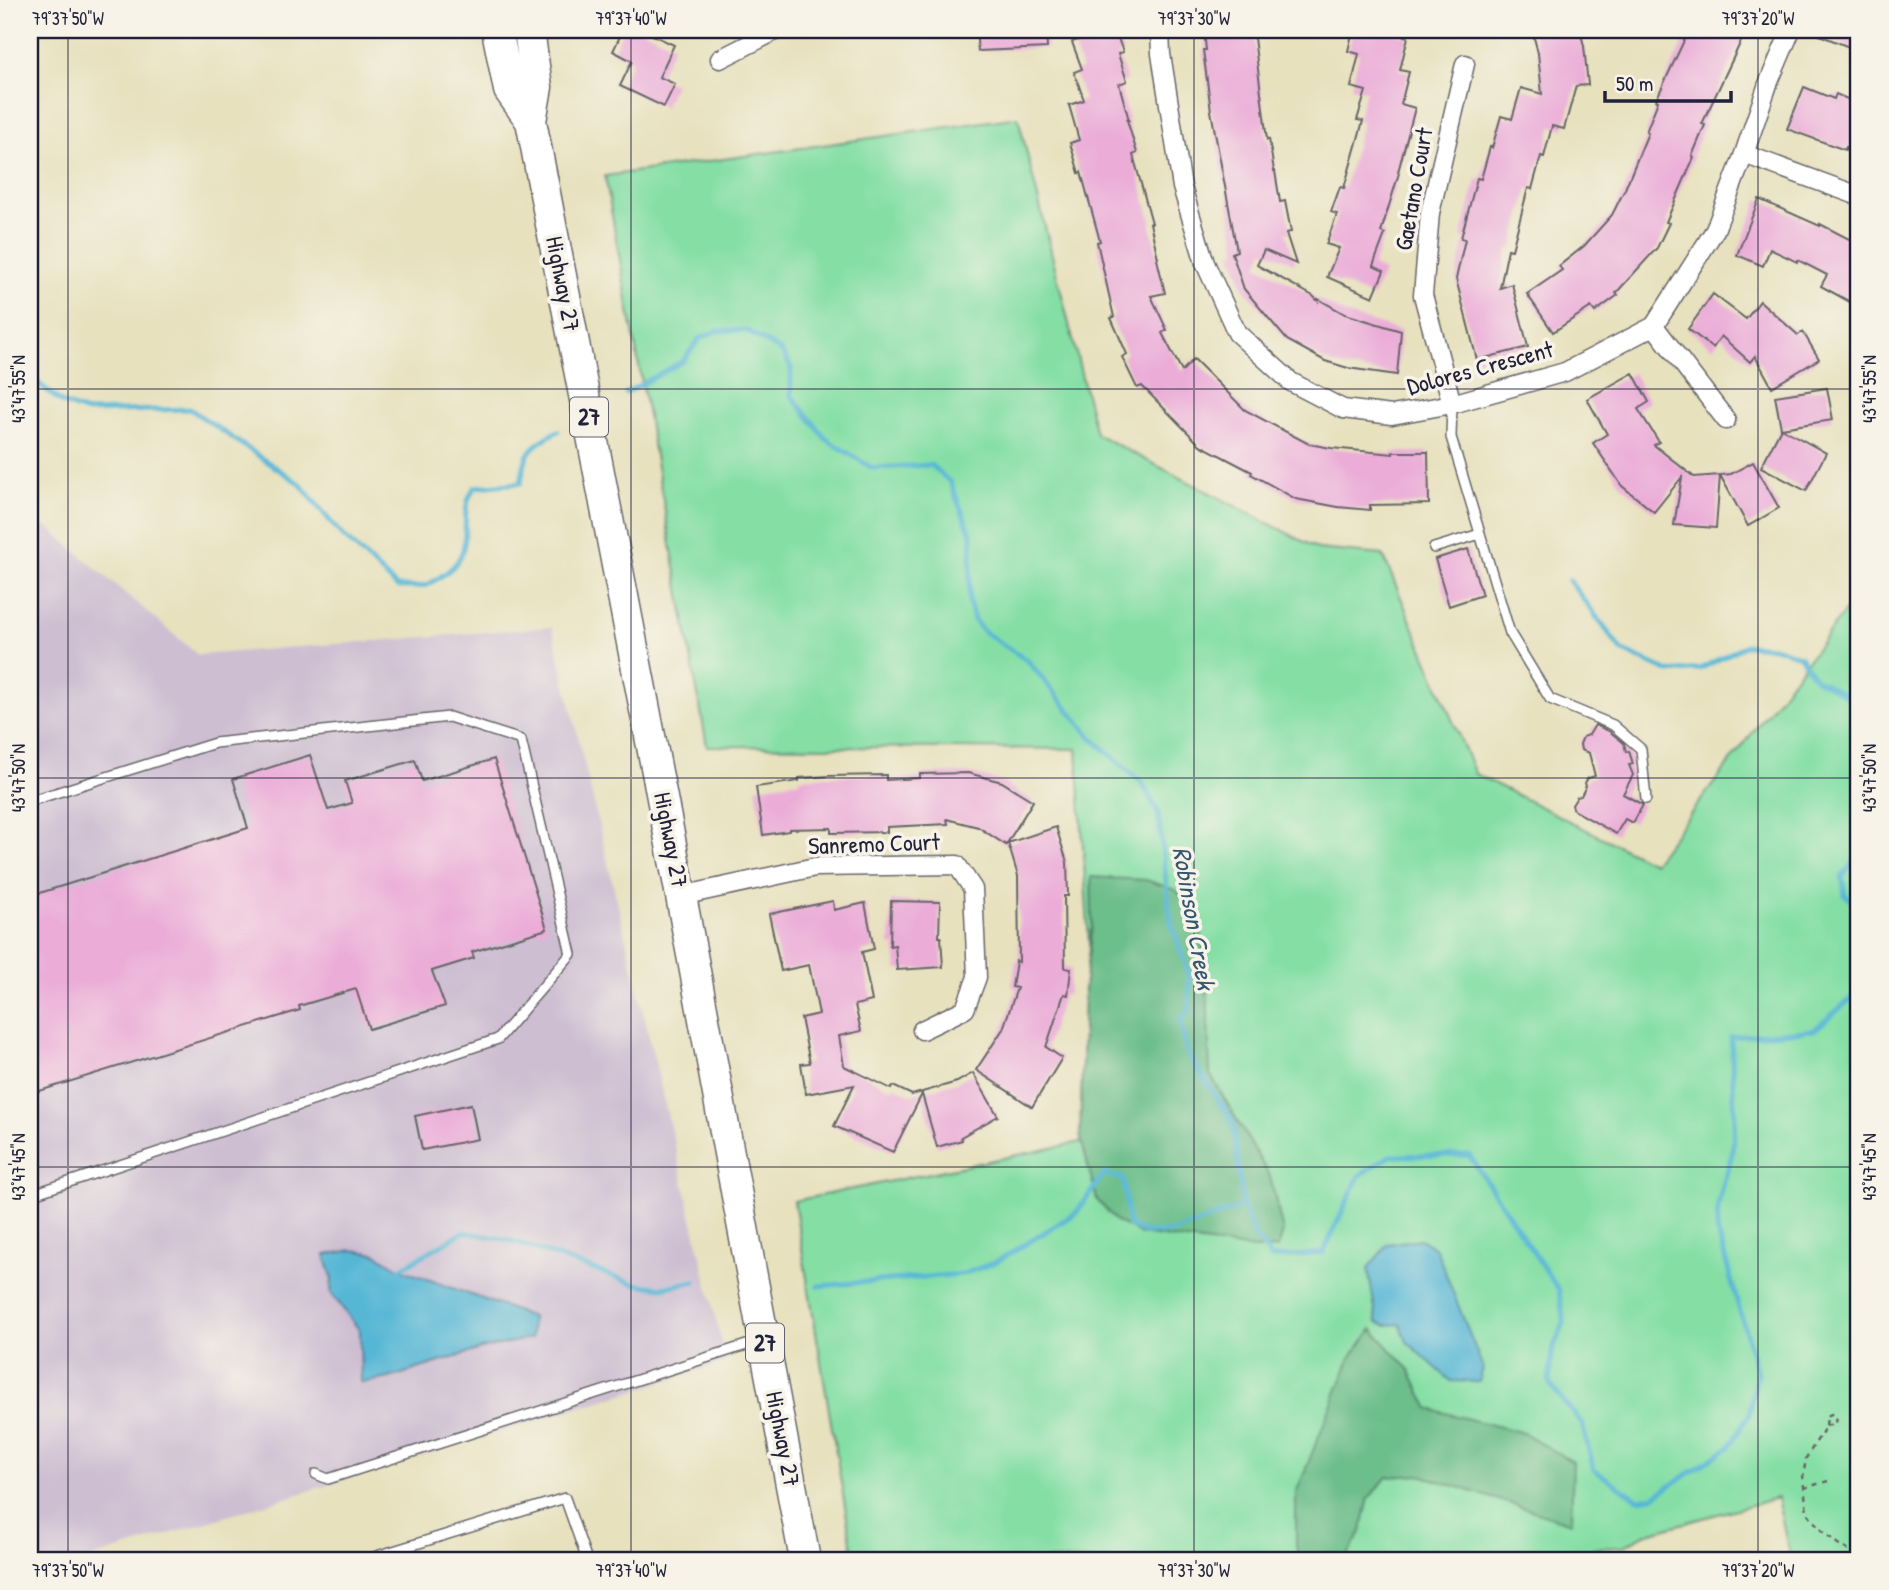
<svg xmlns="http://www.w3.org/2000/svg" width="1889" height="1590" font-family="'Patrick Hand',sans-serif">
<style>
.industrial{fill:#cdbed2}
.green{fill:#85dfa5;stroke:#548070;stroke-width:2}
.forest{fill:#6cbe8a;stroke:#477062;stroke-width:2}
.water{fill:#56b7d5;stroke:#3c6c88;stroke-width:2}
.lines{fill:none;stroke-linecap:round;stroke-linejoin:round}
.stream{stroke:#56b7d5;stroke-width:5}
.building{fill:#ebadd8}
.service-casing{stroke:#676569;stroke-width:12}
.minor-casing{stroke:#676569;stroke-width:21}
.primary-casing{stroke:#676569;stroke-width:33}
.path{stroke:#676569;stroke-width:2.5;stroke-dasharray:5 5;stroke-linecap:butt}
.service{stroke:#fff;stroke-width:9}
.minor{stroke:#fff;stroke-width:18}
.primary{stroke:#fff;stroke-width:30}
.ticks{fill:none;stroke:#22223b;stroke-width:2;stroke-opacity:0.45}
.labels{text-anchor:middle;stroke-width:7;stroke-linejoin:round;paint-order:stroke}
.shield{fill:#f7f3e8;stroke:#62616f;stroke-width:2}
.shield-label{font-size:23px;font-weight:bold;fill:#22223b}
.street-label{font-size:24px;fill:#22223b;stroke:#f7f3e8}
.water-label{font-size:26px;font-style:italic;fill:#345671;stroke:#f7f3e8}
.neatline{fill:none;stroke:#22223b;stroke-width:2.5}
.ticks-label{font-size:18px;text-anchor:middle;fill:#22223b}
</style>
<rect width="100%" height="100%" fill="#f7f3e8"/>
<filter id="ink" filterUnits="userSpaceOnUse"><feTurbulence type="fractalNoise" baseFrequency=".0143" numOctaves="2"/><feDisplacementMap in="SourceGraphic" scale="14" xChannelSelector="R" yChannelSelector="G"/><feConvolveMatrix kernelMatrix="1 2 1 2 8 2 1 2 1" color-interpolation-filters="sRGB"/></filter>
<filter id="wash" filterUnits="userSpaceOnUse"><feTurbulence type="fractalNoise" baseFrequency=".00686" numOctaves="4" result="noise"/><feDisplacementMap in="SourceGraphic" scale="28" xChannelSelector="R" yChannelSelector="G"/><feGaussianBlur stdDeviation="1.57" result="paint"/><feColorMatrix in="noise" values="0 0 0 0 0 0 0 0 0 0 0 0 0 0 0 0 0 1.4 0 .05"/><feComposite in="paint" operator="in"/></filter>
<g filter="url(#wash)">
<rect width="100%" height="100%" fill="#e7e1be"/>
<!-- industrial -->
<path class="industrial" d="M45,525L198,655L552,627L726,1362L85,1560H30V530Z"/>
<!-- green -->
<path class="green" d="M1018,117L1096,434L1318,549L1383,555L1475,774L1653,863L1859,593V1560H1791L1777,1498L1648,1533L1622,1547L1593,1548L1597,1560H854L794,1201L1101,1138L1077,749L707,746L605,176Z"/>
<!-- forest -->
<path class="forest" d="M1091,877L1146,880L1176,890L1196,913L1206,956L1210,1074L1270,1177L1283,1231L1278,1248L1255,1249L1140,1234L1115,1220L1097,1200L1080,1135L1084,988L1092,925Z
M1372,1329L1409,1369L1429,1409L1524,1433L1573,1462L1571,1523L1420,1475L1387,1477L1369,1498L1361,1532L1345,1560H1299L1296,1546V1493L1350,1359Z"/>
<!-- water -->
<path class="water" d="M1420,1239L1436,1249L1483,1368L1479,1382L1451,1381L1407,1342L1400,1324L1386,1325L1377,1322L1368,1268L1388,1244Z
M353,1250L376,1254L400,1269L532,1317L531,1338L481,1349L389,1378L361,1383L360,1331L331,1293L332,1277L325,1255Z"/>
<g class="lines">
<!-- stream -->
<path class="stream" d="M30,376L62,403L87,412L190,409L300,484L339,532L397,587C425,587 424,589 447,572C479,548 454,515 475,487L521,483C526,449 529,448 558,431
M626,393L683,361L699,339L716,331L746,330L782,352L791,367V395L826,439L872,468L931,465L950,482L972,536L969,601L974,620L984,632L1028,661L1092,738L1142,783L1158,812L1171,922L1189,975V1013L1180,1018L1187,1053L1233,1122L1243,1206L1254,1234L1271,1258L1323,1253L1359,1176L1372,1167L1390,1156L1469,1155L1559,1291L1564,1323L1552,1351L1549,1383L1582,1424L1594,1470L1638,1499L1653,1497L1729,1447L1749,1415L1757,1373L1717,1229L1718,1204L1732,1154L1735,1122L1731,1037L1814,1030L1859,992
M1569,580L1621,650L1669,672L1700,669L1746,645L1774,647L1800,656L1815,678L1859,703
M1859,855L1842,877L1845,895L1859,906
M400,1269L463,1232L509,1240L635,1284L662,1288L695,1281
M818,1286L963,1274L996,1262L1076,1213L1104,1174L1123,1179L1129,1226L1145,1233L1173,1232L1243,1206"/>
</g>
<g id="blocks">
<!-- building -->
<path class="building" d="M623,30H642L674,45L659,77L675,84L664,107L620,86L632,61L613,51Z
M976,30H1046L1047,48L978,51Z
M1081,30H1115L1123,52L1118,54L1127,81L1119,84L1129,120H1127L1137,153L1133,155L1152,223H1150L1158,258L1157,259L1165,293L1151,296L1167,330L1162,333L1182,371L1194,359L1245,410L1309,444L1331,448L1393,454V452H1428L1429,504L1370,505V510L1338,507L1296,499L1251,474L1252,472L1200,445L1142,386L1137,388L1122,357L1127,354L1111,318L1114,317L1097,242L1100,241L1081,172L1079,173L1070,143L1079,140L1069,105L1084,100L1074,72L1082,69L1072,42L1084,38Z
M1204,30H1253L1267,140L1269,139L1274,171H1275L1280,202L1285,201L1291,232L1286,233L1296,264L1264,250L1257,265L1313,296L1318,301V299L1345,314L1401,331L1397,375L1348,368L1325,361L1287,340L1244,289L1232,253L1237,251L1211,111L1203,50H1206Z
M1353,30H1381L1408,37L1400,70L1409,72L1401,104L1415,108L1398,172L1399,173L1381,232L1385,234L1373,266L1384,271L1373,297L1327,277L1339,248L1326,244L1337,214L1331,212L1340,187L1344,188L1363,121L1357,120L1366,91L1351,87L1359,54L1348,51Z
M1532,30H1580L1584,46L1588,85L1576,86L1564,129L1552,126L1544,157L1541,156L1532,189L1528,188L1512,250L1508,249L1500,288L1512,284L1528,347L1477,360L1456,279L1465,239L1461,238L1477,178L1481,179L1490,147L1492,148L1501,116L1512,119L1521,88L1542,94L1538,53Z
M1689,30H1732L1744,35L1702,124L1705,125L1692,156L1694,157L1666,222L1669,223L1657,248L1616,293L1618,295L1595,312L1591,307L1553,332L1527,294L1562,270L1559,266L1584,246L1612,215L1625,189L1648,133L1646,132L1658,101L1656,100Z
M1807,30H1859V51Z
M1804,87L1834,99L1836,94L1859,104V153L1846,147L1845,150L1787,129Z
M1759,199L1820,226V224L1859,244V307L1821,286L1827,275L1798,260L1797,262L1770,249L1763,266L1737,255Z
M1713,294L1746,319L1760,301L1798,335L1803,332L1819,359L1772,387L1755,356L1750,362L1721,336L1713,348L1688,329Z
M1633,373L1649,402L1638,409L1659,442L1654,445L1694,477L1720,475L1716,528L1674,525L1682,477L1654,512L1622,486L1593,443L1607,434L1587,399Z
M1827,388L1833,420L1781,428L1775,396Z
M1781,428L1826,453L1806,491L1761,467Z
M1753,462L1779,508L1748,526L1720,475L1731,474Z
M1468,549L1482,595L1449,606L1435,559Z
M1595,725L1609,731L1624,743L1626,752L1629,751L1633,764L1629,765L1633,775L1623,794L1643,805L1633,823L1625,819L1616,834L1574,810L1572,805L1577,797L1581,796L1586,786L1585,783L1588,778L1595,776L1589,753L1581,750L1580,744L1583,737L1589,735Z
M310,755L328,810L352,803L345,781L415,760L422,781L494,759L547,929L472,952L474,958L432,971L445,1006L369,1029L356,989L299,1006L300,1010L30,1094V896L248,828L233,779Z
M968,773L1002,782L1033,801L1006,845L978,827L947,819L948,824L887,827V832L831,833V828L789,829V831L763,835L756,787L799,781V778L829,776L886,775V780L920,778V774Z
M1056,827L1067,862L1068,896H1064L1065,968L1071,969L1068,995L1064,994L1046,1047L1062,1058L1032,1107L976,1070L1003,1029L1017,988L1012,987L1016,961L1019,962L1018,876L1008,843Z
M833,901L834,910L865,903L874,949L862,952L872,1001L855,1005L861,1031L839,1036L844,1066L891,1089L893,1086L912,1095L957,1082L973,1073L998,1116L961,1137L962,1140L937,1147L922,1094L893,1152L834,1126L854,1085L806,1094L801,1064L810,1063L801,1018L819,1014L809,965L781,971L769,914Z
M891,901L940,902L939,937H941L943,967L897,970L895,945L890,946Z
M471,1104L478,1139L422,1150L415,1116Z"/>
</g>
</g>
<g filter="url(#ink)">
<use href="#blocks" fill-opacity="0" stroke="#676569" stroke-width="2"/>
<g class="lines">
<!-- service casing -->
<g class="service-casing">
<path id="service" d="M1452,404L1451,437L1510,633L1550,699L1613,725L1641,749L1646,799
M1434,548L1480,534
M30,801L215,743L449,717L521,740L571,954L498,1039L30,1195
M316,1474L328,1479L759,1341
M364,1560L565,1498L587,1560"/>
</g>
<!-- minor casing -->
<g class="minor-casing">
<path id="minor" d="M1160,30L1161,54L1182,187L1205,263L1237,333L1291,382L1343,409L1392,415L1452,404L1565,372L1654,326L1715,230L1744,154L1768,84L1791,30
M720,59L777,30
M1744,154L1859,196
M1654,326L1726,420
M1452,404L1423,295L1430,213L1465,64
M681,896L815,867L957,865L973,889L977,977L965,1009L922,1030"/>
</g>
<!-- primary casing -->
<g class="primary-casing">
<path id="primary" d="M497,30L509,90L531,121
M529,30L537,87L531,121L681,896L805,1560"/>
</g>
<!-- path -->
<path class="path" d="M1826,1426L1835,1423L1836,1417L1831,1414L1827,1416L1826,1426L1806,1458L1803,1478L1807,1512L1820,1529L1838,1544L1859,1557
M1804,1488L1828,1481"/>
<!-- service -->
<use href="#service" class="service"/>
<!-- minor -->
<use href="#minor" class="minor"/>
<!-- primary -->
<use href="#primary" class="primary"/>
</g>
</g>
<!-- ticks -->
<path class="ticks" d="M68,30V1560M631,30V1560M1194,30V1560M1758,30V1560M30,389H1859M30,778H1859M30,1167H1859M30,1556H1859"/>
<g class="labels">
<!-- shield labels -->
<g class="shield">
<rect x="570" y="397.5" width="38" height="39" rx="5"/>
<rect x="746" y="1323.5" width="38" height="39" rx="5"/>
</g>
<g class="shield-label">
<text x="589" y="425">27</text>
<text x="765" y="1351">27</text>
</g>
<!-- street labels -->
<g class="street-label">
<text transform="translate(1414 189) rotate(-80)" y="8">Gaetano Court</text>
<text transform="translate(563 284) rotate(79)" y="8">Highway 27</text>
<text transform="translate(1480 368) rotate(-15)" y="8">Dolores Crescent</text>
<text transform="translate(671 840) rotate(79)" y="8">Highway 27</text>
<text transform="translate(874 844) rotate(-2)" y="8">Sanremo Court</text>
<text transform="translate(783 1439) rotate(79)" y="8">Highway 27</text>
</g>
<!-- water labels -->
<g class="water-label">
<text transform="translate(1194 918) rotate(80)" y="9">Robinson Creek</text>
</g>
</g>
<!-- margin -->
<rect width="1889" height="1590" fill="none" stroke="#f7f3e8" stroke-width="77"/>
<!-- scale -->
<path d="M1605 91v10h126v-10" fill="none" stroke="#22223b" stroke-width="3.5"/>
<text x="1616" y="91" font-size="21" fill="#22223b" stroke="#f7f3e8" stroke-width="5" paint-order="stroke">50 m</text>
<rect x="38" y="38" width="1812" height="1514" class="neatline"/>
<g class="ticks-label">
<text x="68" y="25">79°37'50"W</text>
<text x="631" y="25">79°37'40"W</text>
<text x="1194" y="25">79°37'30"W</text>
<text x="1758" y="25">79°37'20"W</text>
<text transform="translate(19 389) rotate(-90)" y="6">43°47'55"N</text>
<text transform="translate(1870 389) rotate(-90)" y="6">43°47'55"N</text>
<text transform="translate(19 778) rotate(-90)" y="6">43°47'50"N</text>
<text transform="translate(1870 778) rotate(-90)" y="6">43°47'50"N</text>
<text transform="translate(19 1167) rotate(-90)" y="6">43°47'45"N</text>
<text transform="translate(1870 1167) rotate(-90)" y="6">43°47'45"N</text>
<text x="68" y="1577">79°37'50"W</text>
<text x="631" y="1577">79°37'40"W</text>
<text x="1194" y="1577">79°37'30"W</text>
<text x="1758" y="1577">79°37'20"W</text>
</g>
</svg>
